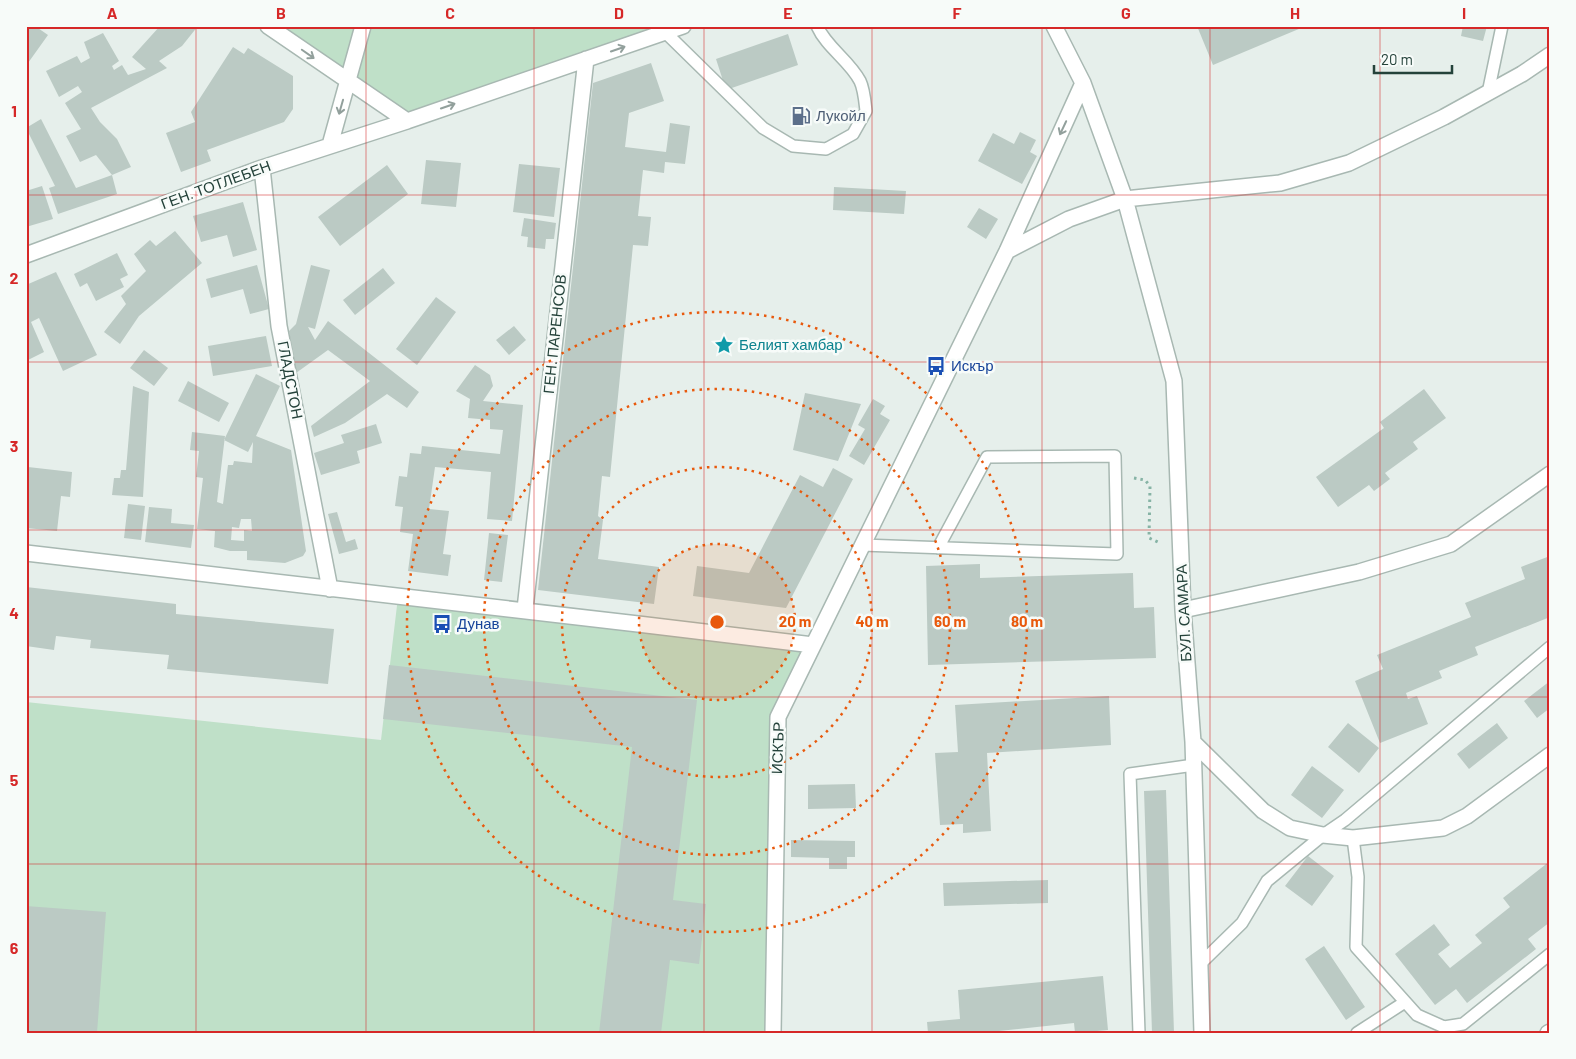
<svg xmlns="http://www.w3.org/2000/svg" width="1576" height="1059" font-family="Barlow,sans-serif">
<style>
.green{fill:#bfe0c8}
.building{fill:#bbcac4;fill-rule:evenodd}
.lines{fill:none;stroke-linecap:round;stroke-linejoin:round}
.lane-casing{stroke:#a8b8b2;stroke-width:14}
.street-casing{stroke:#a8b8b2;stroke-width:18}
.path{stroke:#86b3a5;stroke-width:3;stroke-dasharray:2.5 4;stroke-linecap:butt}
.lane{stroke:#fff;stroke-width:11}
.street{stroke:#fff;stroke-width:15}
.oneway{stroke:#92a09c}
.grid{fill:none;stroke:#d62828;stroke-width:1;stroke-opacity:0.55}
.ring{fill:none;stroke:#e8590c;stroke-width:2.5;stroke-dasharray:2.5 5}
.labels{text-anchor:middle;stroke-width:5;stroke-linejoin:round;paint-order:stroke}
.service-label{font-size:15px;fill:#4e5e75;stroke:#f7fbf9;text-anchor:start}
.street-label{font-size:15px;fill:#24423a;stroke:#f7fbf9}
.culture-label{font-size:15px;fill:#0d838f;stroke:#f7fbf9;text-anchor:start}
.transit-label{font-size:15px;fill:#164399;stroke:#f7fbf9;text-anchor:start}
.centre{fill:#e8590c;stroke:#f7fbf9;stroke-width:2.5}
.ring-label{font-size:15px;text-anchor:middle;font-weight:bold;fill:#e8590c;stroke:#f7fbf9;stroke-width:5;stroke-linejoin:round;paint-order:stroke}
.neatline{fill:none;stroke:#d62828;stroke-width:2}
.grid-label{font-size:16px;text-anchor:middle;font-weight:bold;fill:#d62828}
</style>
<rect width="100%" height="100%" fill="#e6efeb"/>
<!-- green -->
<path class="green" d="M268,26H683L407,121Z
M398,597L813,645L778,717L773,1033H26V702L381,740Z"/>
<!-- building -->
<path class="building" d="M26,26H35L48,35L28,63L26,62Z
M160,26H198L182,46L159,61L167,68L91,108L100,122L117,139L131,167L112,175L96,155L80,162L66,136L81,129L65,103L82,92L78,86L59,97L46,71L77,56L81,63L90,58L84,42L103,33L119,61L112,66L114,70L122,65L128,75L146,69L132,57Z
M1197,26H1306L1213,65Z
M1463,26H1487L1483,41L1461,36Z
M788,34L798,65L726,90L716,59Z
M233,47L244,54L248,48L293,76V109L284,122L207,150L211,161L181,172L166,133L195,122L191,112Z
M651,63L664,101L629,113L625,147L666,152L670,123L690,126L685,164L665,162L664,173L643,170L638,216L651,217L648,246L633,245L610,477L602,476L598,516L603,520L598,559L659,567L654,604L538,590L593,83Z
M41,119L76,188L112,175L117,194L58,214L49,188L55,186L26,128Z
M1020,132L1036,140L1030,152L1037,156L1022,184L978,161L993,133L1014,144Z
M426,160L461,163L456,207L421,204Z
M519,164L560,168L554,217L513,212Z
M387,165L408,194L340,246L318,217Z
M42,186L53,219L26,227V191Z
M834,187L906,191L904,214L833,210Z
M243,202L257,250L233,257L227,235L201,242L193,216Z
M979,208L998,219L986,239L967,227Z
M524,218L556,223L554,239H546L545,249L527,247L528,237L521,236Z
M175,231L202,263L139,316L120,344L104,332L126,304L121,296L146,271L134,254L150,240L156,246Z
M117,253L128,275L120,279L124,287L96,301L87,283L80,287L74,274Z
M257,265L269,309L250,314L243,289L211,298L206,279Z
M311,265L330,270L315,329L308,327L315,340L328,321L419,392L407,408L387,394L345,423L314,437L311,426L370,381L328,350L296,373L289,331L296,324Z
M383,268L395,283L355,315L343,300Z
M56,272L97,355L63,371L39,318L31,322L44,352L26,361V285Z
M436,297L456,312L417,365L396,349Z
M514,326L526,340L509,355L496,340Z
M266,336L272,366L213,376L208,346Z
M144,350L168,368L154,386L130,368Z
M475,365L490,375L493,386L483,401L523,405L512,521L487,519L491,472L435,467L429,509L449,511L443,554L451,555L448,576L408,571L413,534L400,532L403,507L395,506L399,476L407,477L410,453L421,454L422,446L500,454L503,430L490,429V420L468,418L470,399L456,391Z
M256,374L280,386L256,436L291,450L306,551L303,556L285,563L247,560V551H230L214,547L215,531L197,529L203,478L196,477L199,451L190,450L192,432L225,436L217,502L223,504L228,465H233L234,461L252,463L253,442L248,452L224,440ZM241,519H251L252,531L244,530V541L231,540L232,527L239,528Z
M188,381L229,403L219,422L178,401Z
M133,386L149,392L143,497L112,495L114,478H120L121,470H126Z
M1424,389L1446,418L1413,442L1418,449L1385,473L1390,479L1374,491L1369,485L1338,507L1316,477L1384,428L1380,422Z
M805,393L861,404L838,461L793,450Z
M873,399L885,406L880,414L890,420L864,465L849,456L865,429L858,425Z
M376,424L382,443L357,451L360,463L321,475L314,453L344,443L341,435Z
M28,467L72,472L70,497L61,496L57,531L26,528Z
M833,468L853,479L786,608L693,596L697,566L749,573L800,475L823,487Z
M128,504L145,506L141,540L124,538Z
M149,507L172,509L171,523L194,525L191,548L145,542Z
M337,512L346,542L355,539L358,549L339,554L328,514Z
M489,533L508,535L502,582L484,580Z
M1550,556V617L1475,647L1478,655L1439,671L1442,678L1406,693L1408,699L1417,696L1428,724L1380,743L1355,681L1383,669L1377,655L1471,617L1465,603L1525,579L1521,567Z
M980,564V578L1133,573L1134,608L1154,607L1156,658L928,665L926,566Z
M26,587L176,604V614L334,629L328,684L167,669L169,655L90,648L91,640L56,636L54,650L26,646Z
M389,665L697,700L673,900L706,904L699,964L670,960L661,1033H599L632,747L383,719Z
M1550,681V708L1537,718L1524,701Z
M1109,696L1111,745L987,753L991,831L963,833V824L940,825L935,753L958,752L955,705Z
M1348,723L1379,748L1359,773L1328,747Z
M1497,723L1508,738L1469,769L1457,754Z
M1312,766L1344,790L1322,818L1291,795Z
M855,784L856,808L808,809V785Z
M1166,790L1174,1033H1152L1144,791Z
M791,840L855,841V857H847V869H829V858L791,857Z
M1308,856L1334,876L1312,906L1285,886Z
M1550,861V922L1528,939L1536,949L1467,1003L1456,989L1435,1005L1395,954L1434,924L1450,945L1438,954L1450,968L1482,943L1475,935L1510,907L1503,898Z
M1048,880V903L944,906L943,883Z
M26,906L106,912L97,1033H26Z
M1324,946L1365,1007L1346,1020L1305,959Z
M1103,976L1108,1030L1075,1033L1074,1023L980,1033H928L927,1022L960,1019L958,990Z"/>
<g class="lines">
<!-- lane casing -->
<g class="lane-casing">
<path id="lane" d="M666,33L763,128L793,146L826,149L853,134L866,111C865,102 864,89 860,81C849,60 827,48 817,26
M1488,93L1502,26
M862,545L1117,554L1115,456L987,457L938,548
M1353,838L1358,877L1356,947L1417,1015L1444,1027L1463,1024L1550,954
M1200,964L1242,923L1267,881L1323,835L1345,820L1550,647
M1139,1033L1130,774L1194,765
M1357,1033L1405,1002"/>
</g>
<!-- street casing -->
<g class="street-casing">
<path id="street" d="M268,26L407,121L683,26
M1054,26L1083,83L1125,199L1174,381L1183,610L1193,742L1202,1033
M330,145L363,26
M262,168L279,326L330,589
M1007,251L1069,219L1125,199L1280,183L1349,163L1444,117L1522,74L1550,55
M26,255L262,168L407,121
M26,553C289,584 551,613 813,645
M525,609L586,59
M1183,610L1359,572L1451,544L1550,474
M1193,742L1263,811L1290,828L1323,835L1353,838L1443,828L1467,816L1550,755
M773,1033L778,717L1007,251L1083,83
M1548,1033L1550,1032"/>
</g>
<!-- path -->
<path class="path" d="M1134,478L1145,480L1150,486L1149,538L1160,543"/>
<!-- lane -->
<use href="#lane" class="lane"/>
<!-- street -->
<use href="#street" class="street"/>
</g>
<!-- one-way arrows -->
<defs><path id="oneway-shaft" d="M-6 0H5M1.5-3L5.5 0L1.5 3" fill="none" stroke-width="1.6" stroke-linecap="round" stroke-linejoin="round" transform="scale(1.25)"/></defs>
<g class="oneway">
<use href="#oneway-shaft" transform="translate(618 49) rotate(-19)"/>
<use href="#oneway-shaft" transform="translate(308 54) rotate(35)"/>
<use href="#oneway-shaft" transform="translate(448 106) rotate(-19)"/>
<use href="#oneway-shaft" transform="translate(341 107) rotate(106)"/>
<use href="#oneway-shaft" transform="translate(1063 128) rotate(115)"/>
</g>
<!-- grid -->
<path class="grid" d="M196,26V1033M366,26V1033M534,26V1033M704,26V1033M872,26V1033M1042,26V1033M1210,26V1033M1380,26V1033M26,195H1550M26,362H1550M26,530H1550M26,697H1550M26,864H1550"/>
<!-- distance rings -->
<circle cx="717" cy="622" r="78" fill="#e8590c" fill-opacity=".12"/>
<g class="ring">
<circle cx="717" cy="622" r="78"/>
<circle cx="717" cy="622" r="155"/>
<circle cx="717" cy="622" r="233"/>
<circle cx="717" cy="622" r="310"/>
</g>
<!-- icons -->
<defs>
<g id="fuel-bare" transform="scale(1.5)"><path d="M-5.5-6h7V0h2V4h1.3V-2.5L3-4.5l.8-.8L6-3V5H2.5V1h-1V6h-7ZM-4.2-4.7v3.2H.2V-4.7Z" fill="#5c6f8a" stroke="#f7fbf9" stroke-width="2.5" paint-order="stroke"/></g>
<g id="sight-bare" transform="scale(1.5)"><path d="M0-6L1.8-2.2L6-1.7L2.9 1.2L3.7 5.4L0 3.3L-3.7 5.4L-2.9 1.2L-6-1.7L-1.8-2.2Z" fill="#0f9aa8" stroke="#f7fbf9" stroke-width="2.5" paint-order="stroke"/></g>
<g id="bus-bare" transform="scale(1.5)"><path d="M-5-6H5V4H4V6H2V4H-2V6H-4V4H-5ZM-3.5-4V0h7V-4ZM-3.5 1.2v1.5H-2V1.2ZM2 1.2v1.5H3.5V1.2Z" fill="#1a4fb4" stroke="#f7fbf9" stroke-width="2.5" paint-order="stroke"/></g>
</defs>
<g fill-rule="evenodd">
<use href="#fuel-bare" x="801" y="116"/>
<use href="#sight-bare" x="724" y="345"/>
<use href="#bus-bare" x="936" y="366"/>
<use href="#bus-bare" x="442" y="624"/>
</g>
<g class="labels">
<!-- service labels -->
<g class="service-label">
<text x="816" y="121">Лукойл</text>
</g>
<!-- street labels -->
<g class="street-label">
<text transform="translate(216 185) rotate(-20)" y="5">ГЕН. ТОТЛЕБЕН</text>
<text transform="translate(555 334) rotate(-84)" y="5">ГЕН. ПАРЕНСОВ</text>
<text transform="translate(290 380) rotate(79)" y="5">ГЛАДСТОН</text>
<text transform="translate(1184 613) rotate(-93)" y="5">БУЛ. САМАРА</text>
<text transform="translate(778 748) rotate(-88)" y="5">ИСКЪР</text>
</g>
<!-- culture labels -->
<g class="culture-label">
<text x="739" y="350">Белият хамбар</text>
</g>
<!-- transit labels -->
<g class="transit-label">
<text x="951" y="371">Искър</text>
<text x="457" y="629">Дунав</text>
</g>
</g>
<circle cx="717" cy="622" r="8" class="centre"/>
<g class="ring-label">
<text x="795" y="627">20 m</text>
<text x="872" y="627">40 m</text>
<text x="950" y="627">60 m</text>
<text x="1027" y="627">80 m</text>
</g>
<!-- border -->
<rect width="1576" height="1059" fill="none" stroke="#f7fbf9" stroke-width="55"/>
<!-- scale -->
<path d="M1374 65v8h78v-8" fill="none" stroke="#24423a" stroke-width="2.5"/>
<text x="1381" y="65" font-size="15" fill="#24423a" stroke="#f7fbf9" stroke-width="4" paint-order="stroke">20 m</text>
<rect x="28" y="28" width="1520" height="1004" class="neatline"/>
<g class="grid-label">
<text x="112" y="19">A</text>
<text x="281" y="19">B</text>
<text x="450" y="19">C</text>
<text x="619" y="19">D</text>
<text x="788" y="19">E</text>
<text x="957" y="19">F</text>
<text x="1126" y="19">G</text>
<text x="1295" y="19">H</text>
<text x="1464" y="19">I</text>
<text x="14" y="117">1</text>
<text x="14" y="284">2</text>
<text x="14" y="452">3</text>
<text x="14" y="619">4</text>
<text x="14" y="786">5</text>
<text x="14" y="954">6</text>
</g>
</svg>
